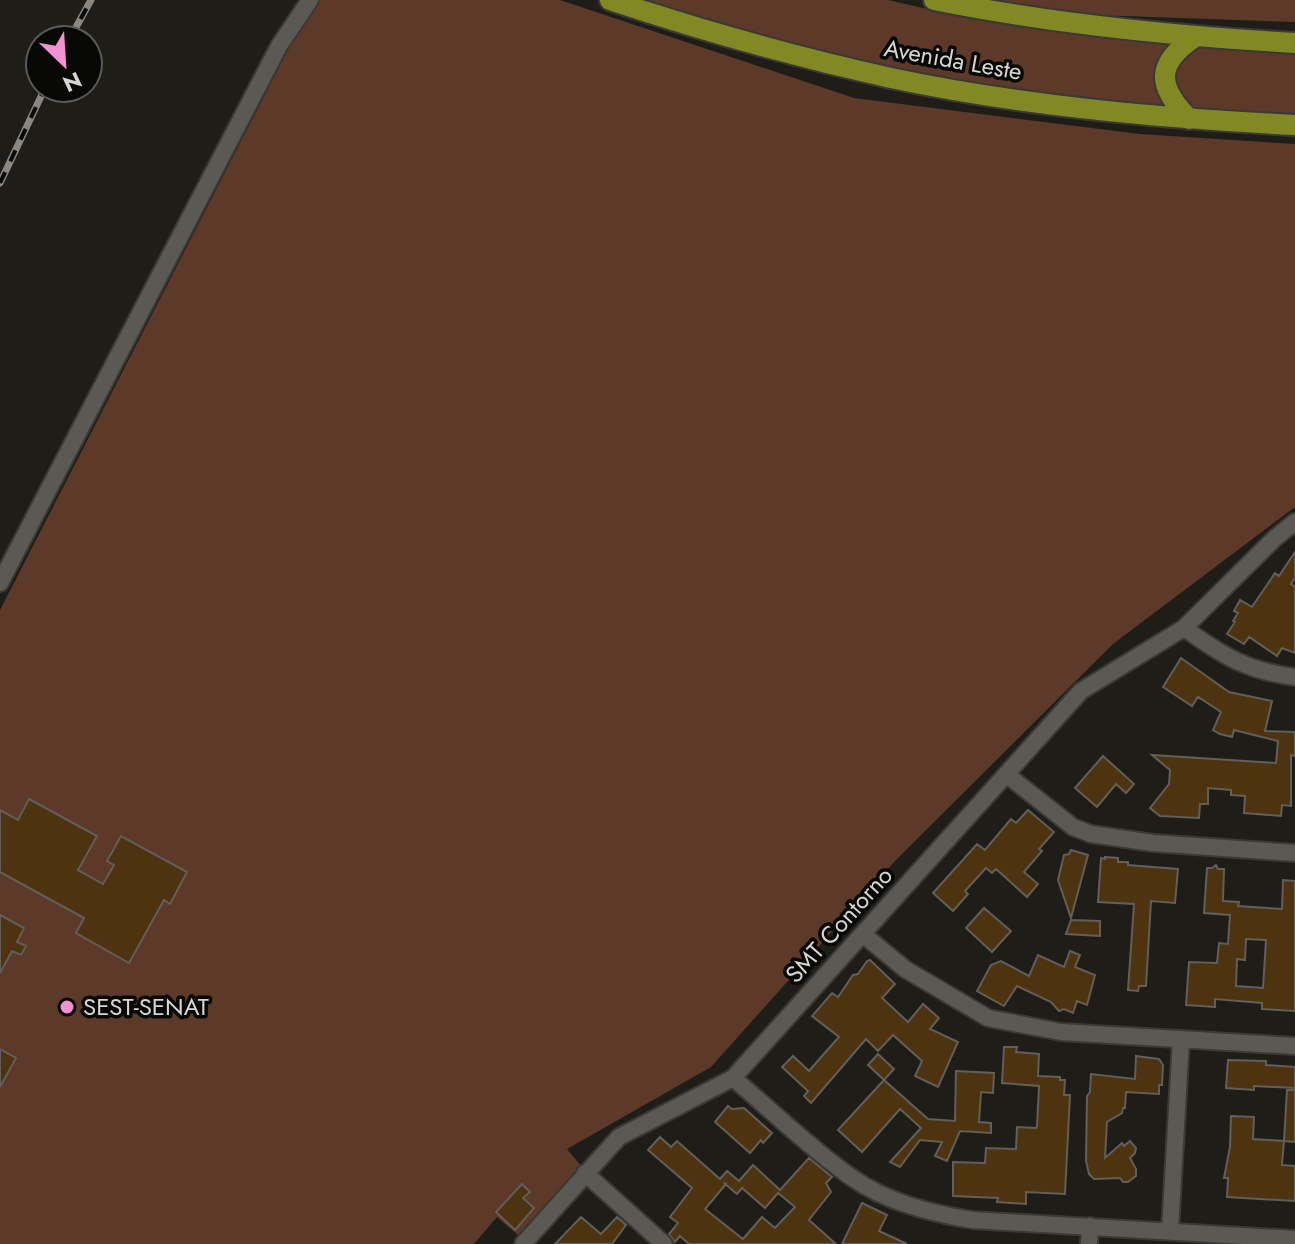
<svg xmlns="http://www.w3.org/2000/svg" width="1295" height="1244" font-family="Jost,sans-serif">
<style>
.green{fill:#5c3928}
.building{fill:#4e3310;stroke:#625e59;stroke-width:2;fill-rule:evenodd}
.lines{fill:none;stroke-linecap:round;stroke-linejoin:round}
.minor-casing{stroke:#3a3935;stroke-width:20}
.major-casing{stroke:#3a3935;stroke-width:24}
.minor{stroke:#5b5953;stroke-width:16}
.major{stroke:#818824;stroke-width:20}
.rail-casing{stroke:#888783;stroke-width:7}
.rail{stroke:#080806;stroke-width:4;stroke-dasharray:12;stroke-linecap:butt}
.poi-dot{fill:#f391d5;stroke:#080806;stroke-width:3}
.labels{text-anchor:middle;stroke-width:7;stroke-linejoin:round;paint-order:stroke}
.street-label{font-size:24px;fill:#d7d6d2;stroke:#080806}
.poi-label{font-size:24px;fill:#d7d6d2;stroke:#080806;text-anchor:start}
</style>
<rect width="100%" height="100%" fill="#1f1d18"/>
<!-- green -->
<path class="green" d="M318,0H560L854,98L1140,134L1295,144V507L1113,644L895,861L711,1067L567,1149L581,1166L518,1235L497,1217L474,1244H0V610L309,9Z
M642,0H888L966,18L1198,45L1165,68L1174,113L976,85L816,50Z
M1000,0H1295V22L1037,13Z
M1201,46L1295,51V119L1187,117L1166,69L1181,53Z"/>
<!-- building -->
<path class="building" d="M1295,552V578L1291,584L1295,587V653L1282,648L1277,656L1249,637L1244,644L1227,634L1235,622L1233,621L1238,613L1234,611L1240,600L1252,607L1275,573L1279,576Z
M1181,658L1229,692L1272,701L1265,731L1295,732V756L1291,755V806L1282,805L1281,816L1244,813L1245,796L1231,795V790L1208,788V804H1200L1199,818L1160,816L1150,808L1169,784L1170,770L1152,755L1276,763L1278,741L1234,730L1232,737L1220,734L1213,730L1221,712L1198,697L1192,706L1163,687Z
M1103,756L1134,784L1126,793L1116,784L1097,807L1075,788Z
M29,799L97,836L78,870L103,884L114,865L107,861L121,836L187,872L170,904L164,900L129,963L76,933L84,918L0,872V810L18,820Z
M1028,810L1054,832L1039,849L1042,851L1024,872L1038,884L1027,897L996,869L992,873L986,868L965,891L968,894L953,911L933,893L977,844L985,850L1011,819L1016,823Z
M1071,850L1088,855L1071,918L1058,880L1064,855L1069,854Z
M1105,857L1118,858V862H1128V865L1178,869L1175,903L1151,901L1146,986H1139L1138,991L1128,990L1134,904L1098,902L1101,858L1105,859Z
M1216,865L1218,869H1224L1223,901L1239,902L1238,906L1282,909L1283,880L1295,881V1011L1262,1009V1003L1215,999V1007L1186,1005L1189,962L1217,963L1219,943L1228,944L1230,915L1204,913L1207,868H1212ZM1246,939L1266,940L1263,988L1236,986L1237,959L1245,960Z
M984,908L1011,931L992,952L966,928Z
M0,915L24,928L17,942L26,946L21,955L12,951L0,973Z
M1071,920L1100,921V936L1066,934Z
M1070,951L1080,955L1075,967L1095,975L1087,1005L1077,1001L1073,1013L1064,1009L1059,1011L1051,1002L1017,986L1004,1006L977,991L991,965L1001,961L1029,976L1038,955L1064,967Z
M870,960L895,984L882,998L908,1022L923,1004L939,1018L930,1029L958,1042L938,1087L915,1076L922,1061L893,1035L878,1051L866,1039L811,1103L804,1096L808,1091L782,1067L793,1056L809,1071L830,1047L839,1037L812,1016L832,993L838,997L853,975L858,974L867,961Z
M1004,1047H1017L1016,1052L1039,1054L1038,1076L1060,1077V1080H1065L1064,1095H1070L1065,1194L1026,1192V1204L997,1202L998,1198L953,1196V1162L985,1163L986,1148L1016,1149L1017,1127L1036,1128L1037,1126L1039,1086L1002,1083Z
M0,1049L16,1058L0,1087Z
M878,1054L894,1069L884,1080L868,1065Z
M1136,1056L1159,1059L1163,1065L1162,1085H1159V1094L1126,1092L1125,1108H1123L1122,1113L1107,1122L1105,1158L1122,1143L1124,1146L1130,1141L1136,1148L1135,1153L1130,1158L1136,1169V1176L1128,1182H1123L1120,1178L1094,1179L1089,1174L1086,1161L1087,1096L1090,1092L1091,1074L1135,1079Z
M1228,1060L1266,1061V1065L1295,1067V1088L1254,1086V1090L1226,1088Z
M956,1071L994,1073L993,1093L981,1092L979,1122L991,1123V1133L960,1131L947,1161L935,1156L942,1142L920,1140L900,1167L890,1162L921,1128L900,1109L862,1152L838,1130L884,1080L928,1119L955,1121Z
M1287,1090H1295V1142L1284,1141Z
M728,1106L732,1109L744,1108L772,1133L763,1143L761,1140L750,1153L715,1122Z
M1231,1116L1254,1117L1253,1139L1284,1141L1282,1165L1295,1166V1201L1227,1197L1228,1178H1224L1230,1147Z
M660,1137L671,1147L677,1141L720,1179L727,1171L739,1181L753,1165L780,1190L809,1158L832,1177L826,1183L831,1192L809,1220L836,1244H689L680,1236L675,1242L669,1234L678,1223L670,1217L692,1188L648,1150ZM724,1183L737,1194L742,1188L765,1208L778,1193L795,1207L775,1228L762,1217L743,1239L705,1209L726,1184Z
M522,1184L530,1192L523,1198L534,1208L515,1230L496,1212Z
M862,1203L887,1215L879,1231L907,1244H842Z
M581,1217L601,1234L617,1217L626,1225L612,1244H555Z"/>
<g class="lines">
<!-- minor casing -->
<g class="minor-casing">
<path id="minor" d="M0,583L279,46L310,0
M1184,628C1223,656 1247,671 1295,677
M1006,774L1073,827L1091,834L1153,843L1295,853
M864,935L905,969L988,1018L1061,1032L1295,1046
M733,1078C771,1110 811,1149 851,1177C886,1202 930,1213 972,1220L1295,1239
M585,1173L664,1244
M1170,1231L1181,1039
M523,1244L619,1137L733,1078L1081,691L1184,628L1275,538L1295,522
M1089,1244L1090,1226"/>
</g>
<!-- major casing -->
<g class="major-casing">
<path id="major" d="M610,0C703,31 796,57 891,78C1023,106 1160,118 1295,125
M934,0C1053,24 1174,36 1295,43
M1189,119C1157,86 1155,64 1195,37"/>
</g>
<!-- minor -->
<use href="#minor" class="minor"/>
<!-- major -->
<use href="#major" class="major"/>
<!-- rail casing -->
<g class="rail-casing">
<path id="rail" d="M69,40L91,0
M0,183L45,88"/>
</g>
<!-- rail -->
<use href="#rail" class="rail"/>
</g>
<!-- markers -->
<circle class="poi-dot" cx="67" cy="1007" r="8"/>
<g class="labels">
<!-- street labels -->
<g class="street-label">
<text transform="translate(953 60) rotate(10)" y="8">Avenida Leste</text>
<text transform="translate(839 925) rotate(-48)" y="8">SMT Contorno</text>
</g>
<!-- poi labels -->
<g class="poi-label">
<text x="83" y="1015">SEST-SENAT</text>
</g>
</g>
<!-- north arrow -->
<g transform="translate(64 64) rotate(155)"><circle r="38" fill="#080806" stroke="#5b5a58" stroke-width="2"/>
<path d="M0-6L14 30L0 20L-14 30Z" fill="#f391d5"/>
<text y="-12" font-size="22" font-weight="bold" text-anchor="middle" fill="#d7d6d2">N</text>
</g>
</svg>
